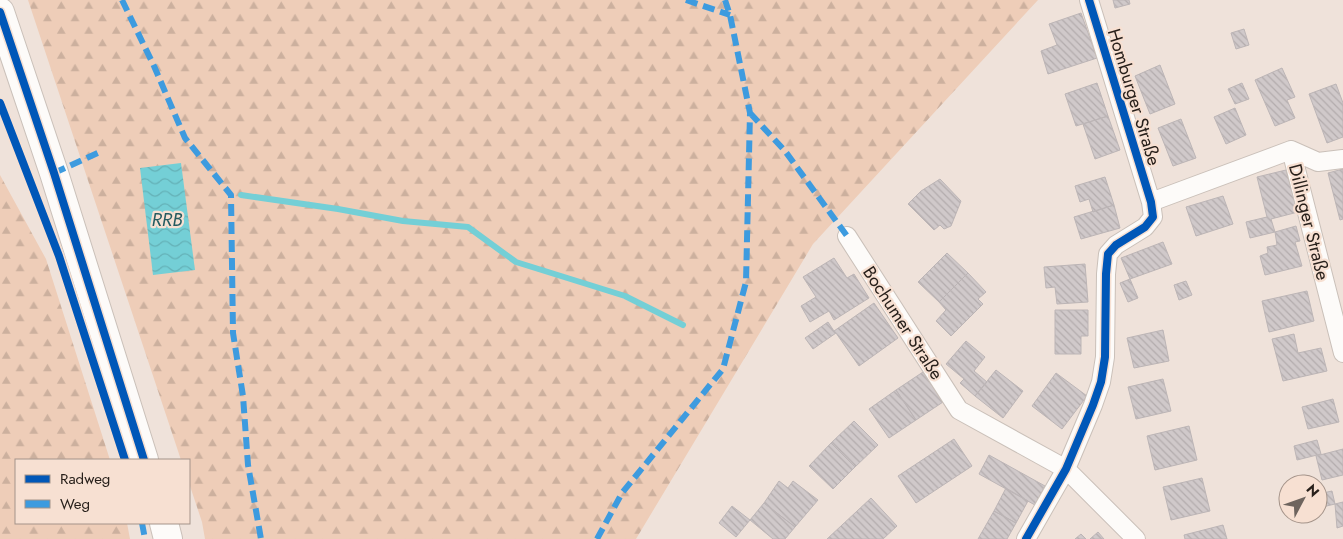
<svg xmlns="http://www.w3.org/2000/svg" width="1343" height="539" font-family="Jost,sans-serif">
<style>
.forest{fill:url(#forest-firs)}
.water{fill:url(#water-waves)}
.lines{fill:none;stroke-linecap:round;stroke-linejoin:round}
.stream{stroke:#74cfd6;stroke-width:6}
.building{fill:url(#building-back-hatch);stroke:#bcb5b6}
.minor-casing{stroke:#cac0b9;stroke-width:20}
.primary-casing{stroke:#cac0b9;stroke-width:30}
.minor{stroke:#fdfbf9;stroke-width:18}
.primary{stroke:#fdfbf9;stroke-width:28}
.quiet{stroke:#3d9bdf;stroke-width:6;stroke-dasharray:12 6;stroke-linecap:butt}
.cycleway-casing{stroke:#f7e0d2;stroke-width:11}
.cycleway{stroke:#0057b8;stroke-width:8}
.labels{text-anchor:middle;stroke-width:4.5;stroke-linejoin:round;paint-order:stroke}
.street-label{font-size:18px;fill:#28201b;stroke:#f7e0d2}
.water-label{font-size:19px;font-style:italic;fill:#245b60;stroke:#f7e0d2}
</style>
<defs>
<pattern id="forest-firs" width="22" height="20" patternUnits="userSpaceOnUse" patternTransform="scale(1.25)"><rect width="22" height="20" fill="#eecdb8"/><path d="M5 1l3.5 6h-7zM16 11l3.5 6h-7z" fill="#ccb09e"/></pattern>
<pattern id="water-waves" width="16" height="10" patternUnits="userSpaceOnUse" patternTransform="scale(1.25)"><rect width="16" height="10" fill="#74cfd6"/><path d="M0 5q4-4 8 0t8 0" fill="none" stroke="#64b1b7"/></pattern>
<pattern id="building-back-hatch" width="6" height="6" patternUnits="userSpaceOnUse" patternTransform="scale(1.25)"><rect width="6" height="6" fill="#d0c9ca"/><path d="M-1 5l2 2M0 0l6 6M5-1l2 2" fill="none" stroke="#b3acad"/></pattern>
</defs>
<rect width="100%" height="100%" fill="#efe2da"/>
<!-- forest -->
<path class="forest" d="M28,0H1038L813,244L636,539H205L202,522L189,483V460H181Z
M0,175L46,259L110,460H16V523H127L130,539H0Z"/>
<!-- water -->
<path class="water" d="M181,163L195,270L153,275L140,168Z"/>
<g class="lines">
<!-- stream -->
<path class="stream" d="M241,195L338,209L403,221L468,227L516,262L625,296L683,325"/>
</g>
<!-- building -->
<path class="building" d="M1113,0H1129L1130,4L1115,8Z
M1081,13L1097,58L1048,74L1041,51L1057,45L1049,24Z
M1244,29L1249,45L1236,49L1231,33Z
M1160,65L1175,104L1150,114L1135,76Z
M1282,68L1295,97L1287,100L1295,118L1275,126L1255,80Z
M1097,83L1108,116L1076,126L1065,94Z
M1242,83L1249,99L1235,104L1228,89Z
M1336,84L1343,103V137L1327,143L1309,94Z
M1235,108L1246,135L1226,144L1214,117Z
M1108,116L1120,150L1095,159L1083,124Z
M1181,119L1196,158L1173,166L1158,128Z
M1343,169V219L1340,220L1328,173Z
M1286,170L1298,212L1271,219L1275,232L1250,238L1246,222L1267,217L1257,177Z
M1105,177L1114,205L1093,212L1089,199L1080,202L1075,186Z
M940,179L961,201L951,226L944,229L940,225L934,230L908,204L921,191Z
M1223,196L1233,224L1196,236L1186,207Z
M1114,205L1120,228L1081,239L1074,217Z
M1296,226L1300,241L1295,242L1302,266L1265,275L1260,256L1268,253L1267,247L1277,245L1275,232Z
M1163,242L1172,264L1130,279L1121,258Z
M947,253L968,273L939,302L918,282Z
M834,258L847,278L854,274L869,298L834,320L829,311L810,322L801,306L816,297L803,277Z
M1085,264L1088,302L1057,304L1055,287L1046,288L1044,267Z
M968,273L986,292L978,299L983,304L951,336L936,321L946,310L939,302Z
M1130,279L1138,298L1128,302L1120,283Z
M1186,281L1192,295L1179,300L1174,285Z
M1307,291L1314,321L1269,332L1262,301Z
M874,303L898,338L859,366L836,333L813,349L805,338L828,322L834,331Z
M1055,310H1088V336H1081V354H1055Z
M1163,330L1169,361L1134,368L1127,338Z
M1294,334L1298,353L1321,348L1327,371L1283,381L1272,339Z
M966,341L985,357L974,371L987,382L975,396L960,383L964,379L946,364Z
M996,370L1023,391L1003,418L975,396Z
M923,372L943,402L916,420L896,390Z
M1056,373L1087,396L1062,429L1032,406Z
M1163,379L1171,411L1136,419L1128,387Z
M896,390L916,420L889,438L869,409Z
M1333,399L1339,422L1308,429L1302,407Z
M854,421L878,445L855,467L831,443Z
M1189,426L1197,460L1155,470L1147,436Z
M954,439L972,466L916,503L898,476Z
M1317,440L1321,454L1297,460L1294,446Z
M831,443L855,467L833,489L809,466Z
M1343,449V475L1322,480L1316,456Z
M989,455L1045,486L1035,505L979,474Z
M1202,478L1210,511L1171,520L1163,487Z
M779,481L788,488L793,481L818,500L795,527L764,503Z
M1006,488L1028,501L1016,523L994,511Z
M1332,491L1335,504L1318,508V494Z
M871,498L897,526L883,539H827Z
M1343,502V526L1337,528L1335,504Z
M764,503L795,527L785,539H773L750,520Z
M732,506L750,520L736,537L719,523Z
M994,511L1016,523L1007,539H978Z
M1223,525L1227,539H1185L1184,535Z
M1098,532L1104,539H1090Z
M1081,534L1086,539H1075Z"/>
<g class="lines">
<!-- minor casing -->
<g class="minor-casing">
<path id="minor" d="M1291,150L1343,353
M1151,202L1291,150L1318,162L1343,159
M847,236L959,410L1066,469L1136,539
M1026,539L1066,469L1093,405L1101,382L1105,357L1106,274L1108,254L1116,245L1145,227L1153,217L1151,202L1089,0"/>
</g>
<!-- primary casing -->
<g class="primary-casing">
<path id="primary" d="M0,12L54,173L144,460
M164,523L168,539"/>
</g>
<!-- minor -->
<use href="#minor" class="minor"/>
<!-- primary -->
<use href="#primary" class="primary"/>
<!-- quiet -->
<path class="quiet" d="M122,0L154,66L185,138L231,195L233,333L243,396L248,465L261,539
M686,0L730,15
M750,113L785,151L847,236
M54,173L100,152
M142,523L145,539
M597,539L622,493L723,369L746,282L750,113L730,15L725,0"/>
<!-- cycleway casing -->
<g class="cycleway-casing">
<path id="cycleway" d="M0,12L54,173L144,460
M0,103L59,256L125,460
M1026,539L1066,469L1093,405L1101,382L1105,357L1106,274L1108,254L1116,245L1145,227L1153,217L1151,202L1089,0"/>
</g>
<!-- cycleway -->
<use href="#cycleway" class="cycleway"/>
</g>
<g class="labels">
<!-- street labels -->
<g class="street-label">
<text transform="translate(1134 97) rotate(73)" y="6">Homburger Straße</text>
<text transform="translate(1309 222) rotate(76)" y="6">Dillinger Straße</text>
<text transform="translate(903 323) rotate(57)" y="6">Bochumer Straße</text>
</g>
<!-- water labels -->
<g class="water-label">
<text x="167" y="226">RRB</text>
</g>
</g>
<!-- legend -->
<rect x="15" y="459" width="175" height="65" fill="#f7e0d2" stroke="#a49389"/>
<rect x="25" y="475" width="25" height="8" fill="#0057b8" stroke="#a49389"/>
<text x="60" y="484" font-size="15" fill="#28201b">Radweg</text>
<rect x="25" y="500" width="25" height="8" fill="#3d9bdf" stroke="#a49389"/>
<text x="60" y="509" font-size="15" fill="#28201b">Weg</text>
<!-- north arrow -->
<g transform="translate(1303 499) rotate(49)"><circle r="24" fill="#f7e0d2" stroke="#a49389"/>
<path d="M0-4L9 19L0 12L-9 19Z" fill="#6e645e"/>
<text y="-8" font-size="14" font-weight="bold" text-anchor="middle" fill="#28201b">N</text>
</g>
</svg>
